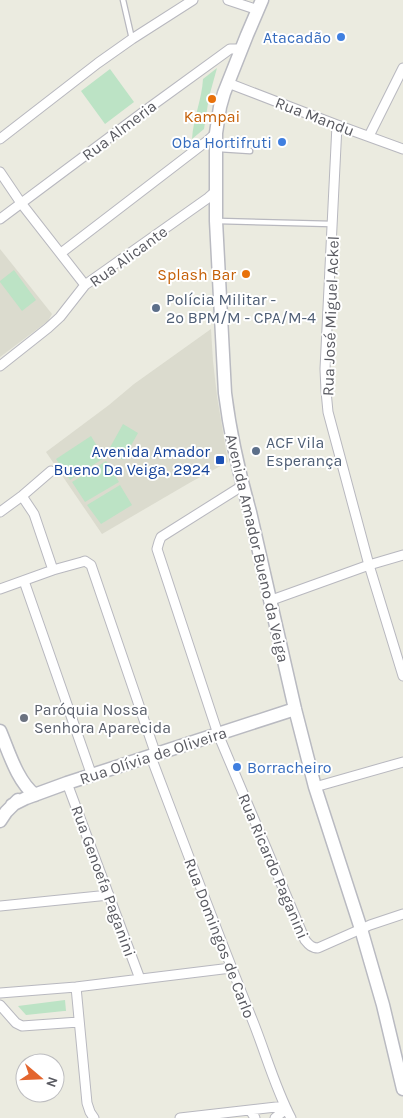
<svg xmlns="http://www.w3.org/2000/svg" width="403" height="1118" font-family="Karla,sans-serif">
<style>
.education{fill:#dbdbce}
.green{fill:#bce3c5}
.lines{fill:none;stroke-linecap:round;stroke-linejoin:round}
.lane-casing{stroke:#b8b8bf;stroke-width:7}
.street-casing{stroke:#b8b8bf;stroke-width:11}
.secondary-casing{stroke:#b9bac1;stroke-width:15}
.lane{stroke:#fff;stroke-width:4.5}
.street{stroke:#fff;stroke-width:9}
.secondary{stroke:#fff;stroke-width:12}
.shop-dot{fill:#3f7fe0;stroke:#fff;stroke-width:2}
.food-dot{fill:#e8710a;stroke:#fff;stroke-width:2}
.service-dot{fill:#5c6f8a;stroke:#fff;stroke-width:2}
.transit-dot{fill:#1a4fb4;stroke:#fff;stroke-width:2}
.worship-dot{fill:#6b7280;stroke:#fff;stroke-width:2}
.labels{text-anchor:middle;stroke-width:4;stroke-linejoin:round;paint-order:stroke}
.shop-label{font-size:16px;fill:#366cbe;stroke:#fff;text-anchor:end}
.food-label{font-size:16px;fill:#c56008;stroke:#fff}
.street-label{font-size:16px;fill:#595a61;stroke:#fff}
.service-label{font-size:16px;fill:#4e5e75;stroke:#fff;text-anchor:start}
.transit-label{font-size:16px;fill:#164399;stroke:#fff;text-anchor:end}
.worship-label{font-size:16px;fill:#5b616d;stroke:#fff;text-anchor:start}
</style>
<rect width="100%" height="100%" fill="#ebebe0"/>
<!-- education -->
<path class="education" d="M0,249L52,314L48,321L0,357Z
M211,329L213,361L217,396L228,462L191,482L102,534L46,452L109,405L134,384Z"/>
<!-- green -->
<path class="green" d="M217,68L209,97L204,129L192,139C193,119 202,99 203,79Z
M110,69L134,102L105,124L81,91Z
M14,270L36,300L22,311L0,282V281Z
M123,424L138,433L123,460L108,451Z
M91,436L104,458L70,480L56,459Z
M106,461L119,482L85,502L72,482Z
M120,485L132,505L101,524L87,505Z
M65,1000L66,1011H64L26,1015L18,1006Z"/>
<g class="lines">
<!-- lane casing -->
<g class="lane-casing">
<path id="lane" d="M123,0L132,39
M219,149L250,151
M219,221L332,224"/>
</g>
<!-- street casing -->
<g class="street-casing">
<path id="street" d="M228,0L258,10
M228,83L337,125L403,149
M337,125L325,369L326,391L328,412L369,565L403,676
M369,136L403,68
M0,139L98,63L132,39L193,0
M0,172L21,203L85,285
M0,219L146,110L230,49H241
M61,253L207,141L216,133
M0,366L48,328L60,317L85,285L208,198L216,191
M242,486L161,537L159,542L157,549L218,734L305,940C309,945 312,948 318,948L370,925L403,914
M22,496L34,514L53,570
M0,512L22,496L51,471
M24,581L92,776
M0,589L53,570L82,562L85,561L91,565L156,755
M269,601L369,565L403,555
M151,757C184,844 217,932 252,1019C265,1051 275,1088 291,1118
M67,783L140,979
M315,787L403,762
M0,906L109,895
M76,987L87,1103L90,1112L94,1118
M0,993L76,987L231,968
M0,1005L16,1023L22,1026L79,1022
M250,1110L255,1118
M180,1118L285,1106
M275,1118L286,1109"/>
</g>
<!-- secondary casing -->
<g class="secondary-casing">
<path id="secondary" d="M262,0L247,35L224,93L220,107L216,133V221L225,393C230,433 239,473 250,512L295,709L315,787L361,929L383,1005L403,1089
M0,731C9,752 17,781 35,795
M12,805L26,798L67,783L295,709
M0,821L6,812L18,800"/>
</g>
<!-- lane -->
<use href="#lane" class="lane"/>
<!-- street -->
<use href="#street" class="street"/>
<!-- secondary -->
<use href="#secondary" class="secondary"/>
</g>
<!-- markers -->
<g class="shop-dot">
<circle cx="341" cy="37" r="5"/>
<circle cx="282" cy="142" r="5"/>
<circle cx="237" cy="767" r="5"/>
</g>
<g class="food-dot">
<circle cx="212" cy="99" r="5"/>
<circle cx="246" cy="274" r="5"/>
</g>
<g class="service-dot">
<circle cx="156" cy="308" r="5"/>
<circle cx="256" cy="451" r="5"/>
</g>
<rect class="transit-dot" x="215" y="455" width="10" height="10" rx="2.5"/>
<circle class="worship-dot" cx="24" cy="718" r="5"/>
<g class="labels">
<!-- shop labels -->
<g class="shop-label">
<text x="331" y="43">Atacadão</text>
<text x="272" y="148">Oba Hortifruti</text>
<text x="247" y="773" text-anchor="start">Borracheiro</text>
</g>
<!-- food labels -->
<g class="food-label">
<text x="212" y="122">Kampai</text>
<text x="236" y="280" text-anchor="end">Splash Bar</text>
</g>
<!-- street labels -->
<g class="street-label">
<text transform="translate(315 116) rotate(21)" y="6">Rua Mandu</text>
<text transform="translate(119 130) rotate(-37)" y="6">Rua Almeria</text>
<text transform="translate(128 256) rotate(-36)" y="6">Rua Alicante</text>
<text transform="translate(330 316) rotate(-88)" y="6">Rua José Miguel Ackel</text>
<text transform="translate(258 548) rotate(77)" y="6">Avenida Amador Bueno da Veiga</text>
<text transform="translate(153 755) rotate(-18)" y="6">Rua Olívia de Oliveira</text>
<text transform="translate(274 866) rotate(67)" y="6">Rua Ricardo Paganini</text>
<text transform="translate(104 881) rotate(70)" y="6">Rua Genoefa Paganini</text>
<text transform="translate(220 938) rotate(69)" y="6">Rua Domingos de Carlo</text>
</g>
<!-- service labels -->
<g class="service-label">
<text x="166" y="305">Polícia Militar -<tspan x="166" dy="18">2º BPM/M - CPA/M-4</tspan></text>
<text x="266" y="448">ACF Vila<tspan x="266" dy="18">Esperança</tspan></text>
</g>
<!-- transit labels -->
<g class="transit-label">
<text x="210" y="457">Avenida Amador<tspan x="210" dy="18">Bueno Da Veiga, 2924</tspan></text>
</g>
<!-- worship labels -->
<g class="worship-label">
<text x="34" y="715">Paróquia Nossa<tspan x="34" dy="18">Senhora Aparecida</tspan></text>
</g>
</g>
<!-- north arrow -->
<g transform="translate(40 1078) rotate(109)"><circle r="24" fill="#ffffff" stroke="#bdbdc0"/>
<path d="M0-4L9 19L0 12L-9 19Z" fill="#e3652e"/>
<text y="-8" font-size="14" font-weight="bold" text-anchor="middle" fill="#595a61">N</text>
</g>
</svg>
